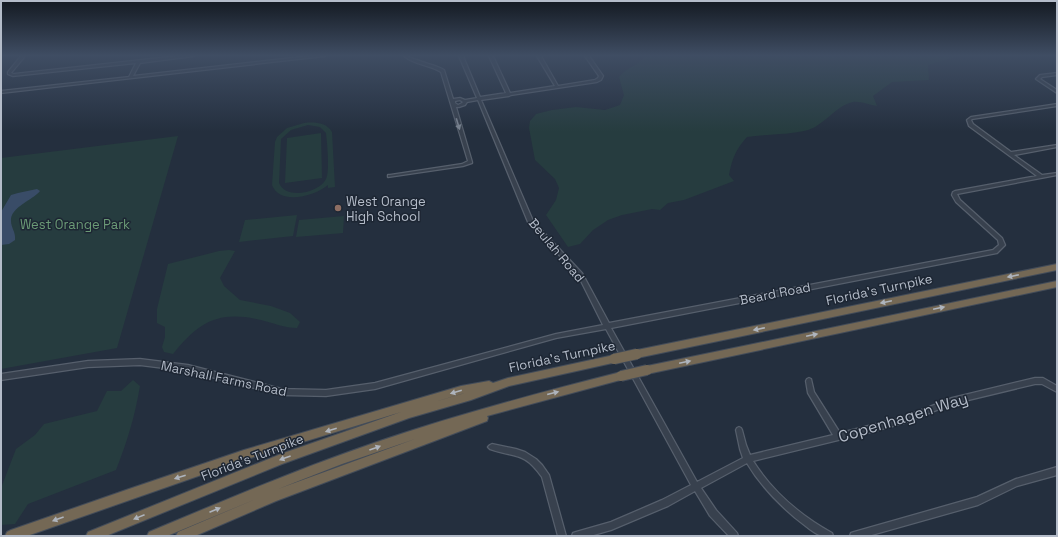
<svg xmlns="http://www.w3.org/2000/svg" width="1058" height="537" font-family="'Space Grotesk',sans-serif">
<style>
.green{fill:#263c3f;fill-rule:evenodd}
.water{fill:#394c67}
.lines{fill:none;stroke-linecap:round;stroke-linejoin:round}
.minor-casing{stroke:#565f6c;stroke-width:2.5}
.highway-casing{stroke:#434c59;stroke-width:2}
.minor{fill:#38414e;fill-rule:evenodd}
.highway{fill:#746855;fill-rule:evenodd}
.highway-bridge-casing{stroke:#434c59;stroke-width:12;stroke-linecap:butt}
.highway-bridge{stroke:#746855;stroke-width:10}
.oneway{fill:#7c8592}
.oneway2{fill:#aeb4bd}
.education-dot{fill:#8d6e63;stroke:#1d2633;stroke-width:1.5}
.labels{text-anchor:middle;stroke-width:3;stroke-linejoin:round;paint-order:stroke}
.poi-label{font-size:13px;fill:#b4bcc9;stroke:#1d2633;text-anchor:start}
.park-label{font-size:13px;fill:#6b9a76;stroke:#1d2633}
.street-label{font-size:13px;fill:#b4bcc9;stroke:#1d2633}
.near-street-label{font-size:16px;fill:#b4bcc9;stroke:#1d2633}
</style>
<rect width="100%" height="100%" fill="#242f3e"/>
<!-- green -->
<path class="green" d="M645,56H958L928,65L929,80L892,82L873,96L877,106C870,105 860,101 853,102C837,105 823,126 808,130C789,135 767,134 747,137C736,149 732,159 729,175L734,181L684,200L668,203L660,210L652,209L622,215L608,220L593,230L580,244L568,247L546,215L556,200L559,188L555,179L535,160L529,128L530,121L536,114L552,110L576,107L605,110L620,105L624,95L619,77C627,67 637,67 645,56Z
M304,123C314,122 326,122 332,132L335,187L328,188V185C315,196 280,206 272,185L275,142L277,137L287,128ZM308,125L320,127L326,133C327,142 330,171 326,179C319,193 286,200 279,183L281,139L291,130Z
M321,133L322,178L285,183L287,138Z
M178,136L117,348L1,369V158Z
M297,215L293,236L239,242L245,220Z
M344,216L343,233L296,237L299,220Z
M229,250L235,251L220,278L224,286L240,300L271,306L290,313L300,322L297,328C285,328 273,323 261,320C218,310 199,322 173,354L164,352L162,347L165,337V327L157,323V309L168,264L219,251Z
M133,380L140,386C135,416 127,442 116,470L28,504L15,524L1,525V488L16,449L35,435L44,424L97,411L107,391H121Z"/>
<!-- water -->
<path class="water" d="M37,189L40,191C33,200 10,207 11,221C11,228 16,232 15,240L9,244L1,245V212L11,195L18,193Z"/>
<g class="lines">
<!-- minor casing -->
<g class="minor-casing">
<path id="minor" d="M21,56H25L11,73L14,74L178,56H194L140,63L133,76L310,56H325L1,93V91L129,77L136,63L13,76L8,74V72Z
M404,56C409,56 412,59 417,60C426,64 436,65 444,70L453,99L460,98L465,100L477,98L459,56H463L480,97L506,93L489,56H493L510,93L555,86L537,56H541L558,86L595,80L598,78L599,76L585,56H589L603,76L601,80L597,82L511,95L509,96L481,100L533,221L582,273L609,323L993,250L999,245L998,240L956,202L952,195L953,192L955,191L1037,176L969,126L967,120L971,117L1057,104V106L972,119L971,120L973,124L1011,152L1057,145V147L1014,155L1042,175L1057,173V175L957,194L960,200L1002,238L1005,245L997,253L611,328L697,482L743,458L740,449L736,430L737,428L739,427L741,428L742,430L746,445L750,455L833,435L808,393L806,381L807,379L809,378L811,379L814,392L840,433L904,417L952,398L1035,378H1043L1057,386V392L1042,384H1035L952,404L904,423L867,433L753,461C772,491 801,516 832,533L833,536C829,536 824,537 820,535C816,534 811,530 807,527C784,510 762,488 747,463L701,488L716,510L737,533L738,536H729L710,516L695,491L668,506L611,530L590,536H572L573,533L576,532L611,522L662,500L691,485L606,329L556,338L375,389L326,396L282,395L188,371L140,365L88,367L1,380V374L88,361L140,359L188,365L282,389L326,390L375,383L556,334L603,325L578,275L528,222L478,100L467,102L465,105L459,107H456L472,162V163L463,166L388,177V175H390L462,164L468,161L441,72C430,65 415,65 404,56ZM460,100L463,102L462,103L458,105L455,103V101Z
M1057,73V75L1042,77L1040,79L1057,90V93L1036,79L1040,75Z
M492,444L516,449L525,452L536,459L542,465L549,475L566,536H558L542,477C524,451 515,458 490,449L488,447L490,445Z
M1057,467V475L1017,486L978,505L868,536H850L851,533L854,532L977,497L1016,479Z"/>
</g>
<!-- highway casing -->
<g class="highway-casing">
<path id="highway" d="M1057,264V270L637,358L634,357L632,354L634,351L637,350Z
M1057,281V287L647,374L644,373L642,370L644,367L647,366Z
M614,355L617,356L619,359L617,362L509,386L471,400L409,418L282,464L106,536H86L88,532L281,454L401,412L244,460L27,536H5L7,532L11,530L129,489L244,450L461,386L489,381L493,383L508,378ZM465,393L431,403L461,394Z
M621,372L624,373L626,376L624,379L487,416L488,418L487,421L276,501L195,536H176L178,532L263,496L167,536H147L149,532C223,501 298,469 374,443C455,415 538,393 621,372ZM415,439L278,489L342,464Z"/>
</g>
<!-- minor -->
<use href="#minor" class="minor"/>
<!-- highway -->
<use href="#highway" class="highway"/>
<!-- highway-bridge casing -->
<g class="highway-bridge-casing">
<path id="highway-bridge" d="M614,359L637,354
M621,376L647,370"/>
</g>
<!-- highway-bridge -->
<use href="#highway-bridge" class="highway-bridge"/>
</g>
<!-- one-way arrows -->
<defs><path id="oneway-solid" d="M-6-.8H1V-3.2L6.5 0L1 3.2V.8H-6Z"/></defs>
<use class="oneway" href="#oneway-solid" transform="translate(458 124) rotate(73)"/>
<g class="oneway2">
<use href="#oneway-solid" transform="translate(1013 276) rotate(168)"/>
<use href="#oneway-solid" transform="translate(886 302) rotate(168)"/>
<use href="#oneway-solid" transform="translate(939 308) rotate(-12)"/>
<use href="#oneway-solid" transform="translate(759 329) rotate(168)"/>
<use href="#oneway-solid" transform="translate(812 335) rotate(-12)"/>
<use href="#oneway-solid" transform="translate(685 362) rotate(-12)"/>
<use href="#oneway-solid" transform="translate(456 392) rotate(164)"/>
<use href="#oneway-solid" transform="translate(553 393) rotate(-14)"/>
<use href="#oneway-solid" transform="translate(331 430) rotate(163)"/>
<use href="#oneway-solid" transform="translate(375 448) rotate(-20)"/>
<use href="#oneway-solid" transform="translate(285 458) rotate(160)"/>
<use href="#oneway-solid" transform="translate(180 477) rotate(162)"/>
<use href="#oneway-solid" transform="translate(215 510) rotate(-23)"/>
<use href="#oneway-solid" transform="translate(139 517) rotate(158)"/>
<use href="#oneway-solid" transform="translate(58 519) rotate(160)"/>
</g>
<!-- sky -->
<linearGradient id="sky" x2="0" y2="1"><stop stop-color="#141a22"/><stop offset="0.42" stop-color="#3f4d63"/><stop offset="1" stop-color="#3f4d63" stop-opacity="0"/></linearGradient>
<rect width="1058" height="132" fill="url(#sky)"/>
<!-- markers -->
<circle class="education-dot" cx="338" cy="208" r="4"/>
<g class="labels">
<!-- poi labels -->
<g class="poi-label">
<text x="346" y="206">West Orange<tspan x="346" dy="15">High School</tspan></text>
</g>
<!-- park labels -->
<g class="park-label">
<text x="75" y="229">West Orange Park</text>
</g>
<!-- street labels -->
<g class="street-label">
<text transform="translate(557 250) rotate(50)" y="5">Beulah Road</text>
<text transform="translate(879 289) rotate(-12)" y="5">Florida's Turnpike</text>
<text transform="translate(775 293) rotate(-11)" y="5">Beard Road</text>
<text transform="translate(562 356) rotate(-12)" y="5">Florida's Turnpike</text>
<text transform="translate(224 378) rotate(12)" y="5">Marshall Farms Road</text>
<text transform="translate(252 457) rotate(-21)" y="5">Florida's Turnpike</text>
</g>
<!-- near-street labels -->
<g class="near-street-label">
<text transform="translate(903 417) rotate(-17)" y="6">Copenhagen Way</text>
</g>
</g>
<!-- border -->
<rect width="1058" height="537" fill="none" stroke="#b4bcc9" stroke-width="4"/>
</svg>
